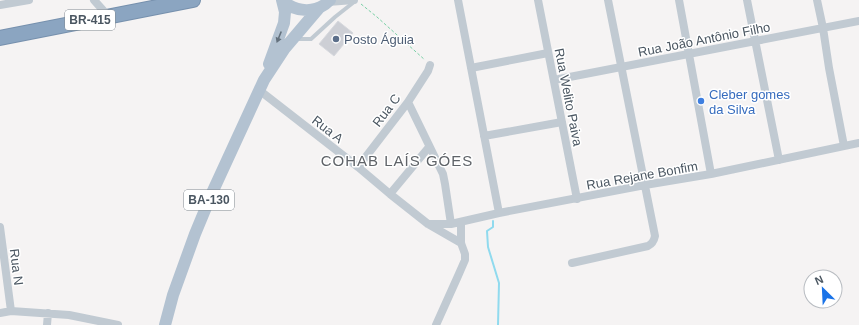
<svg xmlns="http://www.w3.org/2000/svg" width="859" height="325" font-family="Helvetica,sans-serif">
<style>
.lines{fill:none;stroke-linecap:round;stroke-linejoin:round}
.stream{stroke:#90daee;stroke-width:2}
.building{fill:#cdcfd5;stroke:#d7d9de}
.highway-casing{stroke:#7690ad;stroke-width:16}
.path{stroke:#7ad0a6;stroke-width:1;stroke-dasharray:3 2;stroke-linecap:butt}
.lane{stroke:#c1cad2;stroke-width:4}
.street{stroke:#c1cad2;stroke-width:8}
.primary{stroke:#b3c2d1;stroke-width:12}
.highway{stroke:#8ba5c1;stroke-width:14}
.oneway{fill:#64717d}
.service-dot{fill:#5c6f8a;stroke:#fff;stroke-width:1.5}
.shop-dot{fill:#3f7fe0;stroke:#fff;stroke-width:1.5}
.labels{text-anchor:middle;stroke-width:3;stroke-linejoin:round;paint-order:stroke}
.shield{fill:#fff;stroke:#808990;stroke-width:1}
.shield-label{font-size:12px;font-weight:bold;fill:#4a5661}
.service-label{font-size:13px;fill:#4e5e75;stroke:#fff;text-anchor:start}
.street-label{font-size:13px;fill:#4a5661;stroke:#fff}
.shop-label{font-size:13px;fill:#366cbe;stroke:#fff;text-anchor:start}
.quarter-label{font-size:15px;letter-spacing:1px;fill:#5f6368;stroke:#fff}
</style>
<rect width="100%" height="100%" fill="#f5f3f3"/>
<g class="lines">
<!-- stream -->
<path class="stream" d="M493,221V227L487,231L488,247L499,283L498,325"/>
</g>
<!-- building -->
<path class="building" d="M338,21L353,33L334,56L319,44Z"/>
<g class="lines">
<!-- highway casing -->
<g class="highway-casing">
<path id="highway" d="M0,38L193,0"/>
</g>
<!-- path -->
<path class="path" d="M361,4L377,17L425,60"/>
<!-- lane -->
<path class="lane" d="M296,39H311L335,17L354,2"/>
<!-- street -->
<path class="street" d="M94,0L109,17
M458,0L499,213
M538,0L577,199
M679,0L711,174
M747,0L779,160
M817,0L823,28L829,68L844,146
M328,2L354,0
M0,5L29,0
M471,68L548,53
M554,80L859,21
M259,90L358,167L390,194L428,224L461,243
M408,102L443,174L445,184L451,224
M484,136L562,122
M358,167L408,102L428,71L430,65
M390,194L429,147
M428,224H451L499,213L645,185L711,174L859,143
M0,227L11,311
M572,263L648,246C652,244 654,241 655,236L608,0
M0,313L11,311L69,315L118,325
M47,325L48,313
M436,325L458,276L465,260V254L461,243V222"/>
<!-- primary -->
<path class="primary" d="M282,0C296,13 317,14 330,0
M269,64L284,23L285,12L282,0
M165,325L173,295L195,234L212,193L264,80L285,48L319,8"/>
<!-- highway -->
<use href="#highway" class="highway"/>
</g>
<!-- one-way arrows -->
<defs><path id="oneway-solid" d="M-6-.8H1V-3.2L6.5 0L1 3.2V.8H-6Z"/></defs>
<use class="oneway" href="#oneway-solid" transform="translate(279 37) rotate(112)"/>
<!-- markers -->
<circle class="service-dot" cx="336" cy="39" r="4"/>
<circle class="shop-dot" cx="701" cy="101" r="4"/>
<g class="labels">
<!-- shield labels -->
<g class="shield">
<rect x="65" y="10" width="50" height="20" rx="3"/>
<rect x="184" y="190" width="50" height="20" rx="3"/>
</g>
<g class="shield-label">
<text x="90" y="24">BR-415</text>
<text x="209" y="204">BA-130</text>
</g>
<!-- service labels -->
<g class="service-label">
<text x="344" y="44">Posto Águia</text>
</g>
<!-- street labels -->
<g class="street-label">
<text transform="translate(704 39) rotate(-11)" y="5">Rua João Antônio Filho</text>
<text transform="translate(569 97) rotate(79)" y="5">Rua Welito Paiva</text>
<text transform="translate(386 110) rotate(-53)" y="5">Rua C</text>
<text transform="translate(328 129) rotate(38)" y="5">Rua A</text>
<text transform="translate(642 175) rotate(-10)" y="5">Rua Rejane Bonfim</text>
<text transform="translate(17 267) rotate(83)" y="5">Rua N</text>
</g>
<!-- shop labels -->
<g class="shop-label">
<text x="709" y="99">Cleber gomes<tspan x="709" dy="15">da Silva</tspan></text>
</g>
<!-- quarter labels -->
<g class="quarter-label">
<text x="397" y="166">COHAB LAÍS GÓES</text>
</g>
</g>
<!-- north arrow -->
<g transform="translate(823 289) rotate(336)"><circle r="19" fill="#ffffff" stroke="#b7bbc0"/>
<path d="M0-3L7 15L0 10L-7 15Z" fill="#1a73e8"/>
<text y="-6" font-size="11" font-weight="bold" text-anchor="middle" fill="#4a5661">N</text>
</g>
</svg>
